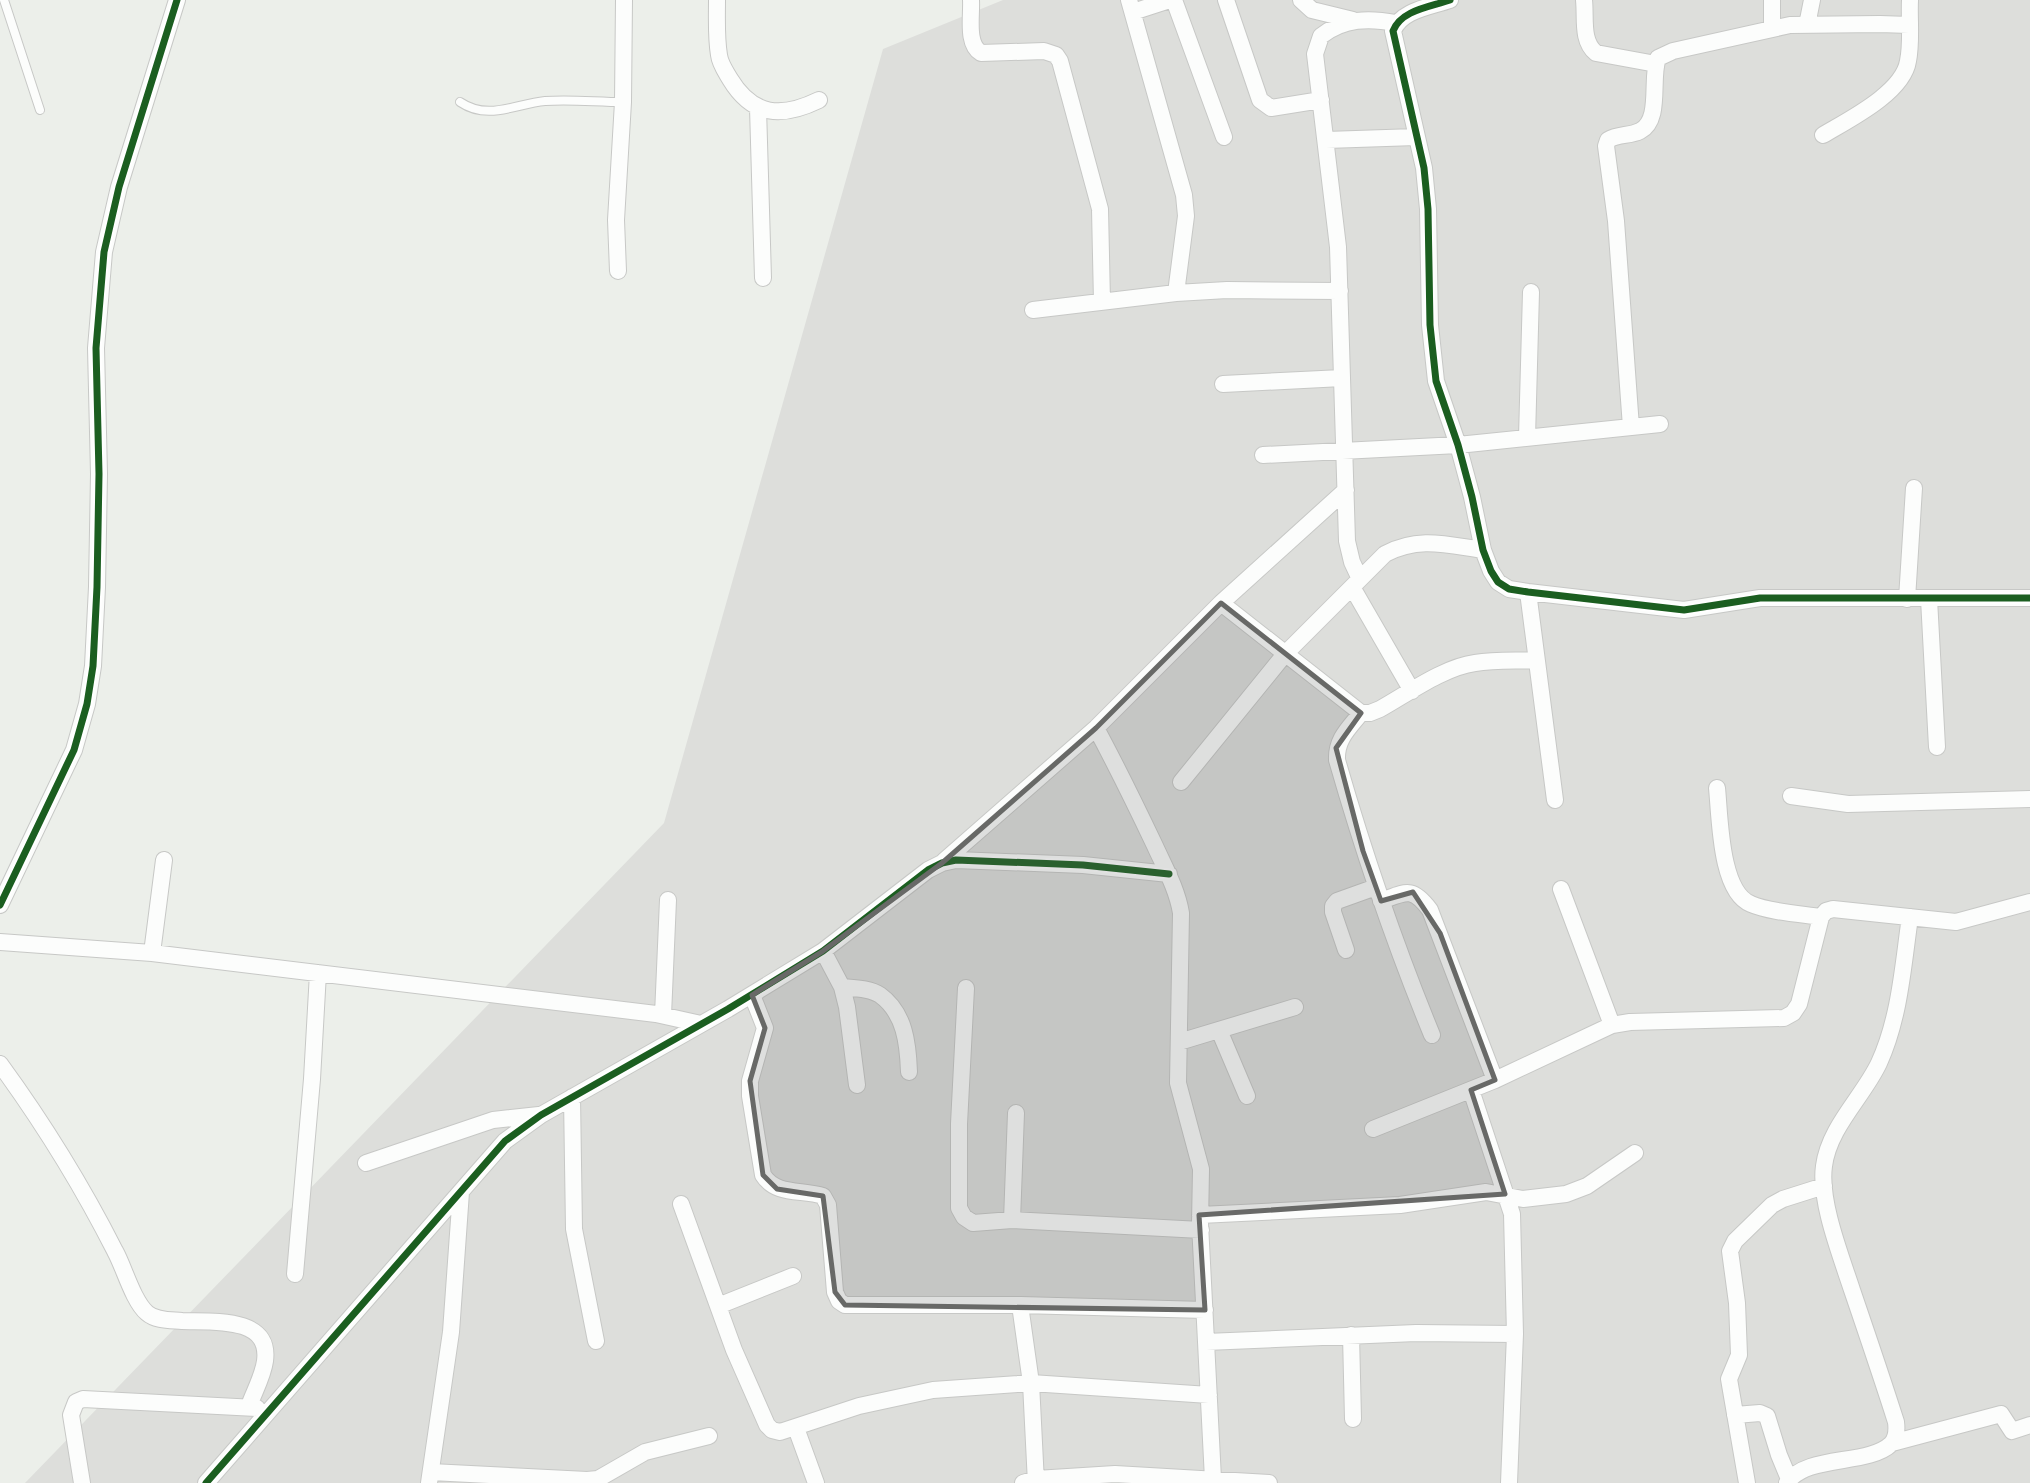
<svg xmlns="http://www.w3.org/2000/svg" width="2030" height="1483" font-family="'Alegreya Sans',sans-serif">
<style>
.residential{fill:#dddedb}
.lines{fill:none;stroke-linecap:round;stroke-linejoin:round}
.lane-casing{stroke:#c7c8c6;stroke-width:10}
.street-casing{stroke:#c7c8c6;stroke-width:18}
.lane{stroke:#fcfdfc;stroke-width:8}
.street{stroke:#fcfdfc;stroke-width:16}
.cycleway-casing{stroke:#fff;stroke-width:11}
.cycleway{stroke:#1b5e20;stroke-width:7}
.marked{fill:#686967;fill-opacity:0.2;stroke:#686967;stroke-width:5;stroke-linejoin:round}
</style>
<rect width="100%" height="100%" fill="#ecefea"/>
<!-- residential -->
<path class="residential" d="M1003,0H2030V1483H25L664,823L883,49Z"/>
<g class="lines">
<!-- lane casing -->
<g class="lane-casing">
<path id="lane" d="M4,0L40,110
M460,102C488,121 515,104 545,101C570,99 597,102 623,102"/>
</g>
<!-- street casing -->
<g class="street-casing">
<path id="street" d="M717,0C717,18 716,37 719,55C720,64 726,72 730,79C753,117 782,118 819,100
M971,0C972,16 966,44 981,53L1044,51L1056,55L1060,61L1100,209L1102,302
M1129,0L1184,195L1186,216L1176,293
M1174,0L1224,137
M1226,0L1260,100L1271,108L1321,100
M1301,0L1312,10L1353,20
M1450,0C1430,7 1401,10 1393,31L1424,168L1428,209L1430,325L1436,381L1458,445L1472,497L1483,550L1491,571L1498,582L1509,589L1528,592L1684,610L1760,598H2030
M1584,0C1586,18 1581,41 1596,53L1656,64
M1133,12L1170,0
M1807,25L1812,0
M1772,28V0
M758,108L763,278
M1823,135C1848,120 1903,93 1908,61C1912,42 1909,19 1910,0
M1326,140L1416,137
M618,271L616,220L623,102L624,0
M1033,310L1176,293L1227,290L1340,291
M1223,384L1342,378
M1631,427L1616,221L1606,146L1608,140C1618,134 1630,136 1640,131C1662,120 1650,78 1658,58L1673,51L1790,25L1880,24L1909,25
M1527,437L1531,292
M1263,455L1458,445L1660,424
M1360,579L1352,562L1347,541L1338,247L1315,54L1321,36C1344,18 1369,18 1396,23
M1352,587L1412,691
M1528,592L1555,800
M1907,599L1914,488
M1929,599L1937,747
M1221,603L1361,713H1370L1380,709C1407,694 1444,667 1475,663C1495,660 1516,661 1536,660
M1361,713C1349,728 1336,739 1337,760C1364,854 1395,945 1432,1035
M1096,728C1117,767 1136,806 1155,846C1165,868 1177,889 1181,913L1178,1083L1201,1169L1200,1224L1213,1479
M1181,782L1285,654L1385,554C1419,536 1447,545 1483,550
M1717,788C1720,817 1720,892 1751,904C1769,912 1801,914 1821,917
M1791,796L1848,804L2030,799
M944,861L1096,728L1221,603L1346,490
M1561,889L1612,1025
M1381,901C1406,892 1412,886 1430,910L1495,1080
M0,905L74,750L87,704L93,666L97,587L99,474L96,348L104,252L119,187L177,0
M0,942L152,953L656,1014L701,1024
M1346,950L1333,912V906L1337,901L1376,887
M823,951L842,987L847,1007L857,1085
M152,953L164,860
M842,987C854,988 870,988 880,995C905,1013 908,1044 909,1072
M966,988L959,1124V1208L964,1217L973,1223L1012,1220L1201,1230
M752,995L765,1028L750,1081V1096L763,1175C776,1196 802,1189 823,1196L828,1205L835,1292L839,1301L845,1305H1020L1205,1310
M663,1015L668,900
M1219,1030L1247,1096
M1179,1042L1295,1007
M0,1064C43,1123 82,1186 115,1251C124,1267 133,1301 147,1313C156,1321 171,1320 182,1321C212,1322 271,1316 265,1361C263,1376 254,1392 249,1406
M1471,1090L1512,1214L1515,1334L1509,1483
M572,1097L574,1229L596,1341
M1373,1129L1495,1080L1612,1025L1630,1022L1784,1018L1793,1013L1799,1004L1821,917L1826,911L1833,909L1956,922L2030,902
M366,1163L493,1120L539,1115
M681,1204L734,1350L767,1425L772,1430L780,1432L859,1406L933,1390L1031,1383L1209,1395
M1200,1215L1400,1205L1486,1192L1523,1199L1566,1194L1587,1186L1635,1153
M1012,1220L1016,1113
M295,1274L312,1079L318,973
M1020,1305L1031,1383L1036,1483
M718,1306L793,1276
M1351,1335L1353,1419
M1206,1342L1416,1333L1515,1334
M1735,1415L1760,1413L1767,1416L1779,1455L1789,1479
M796,1428L816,1483
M1892,1443L2001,1414L2012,1431L2030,1425
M431,1472L587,1480L598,1479L645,1452L709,1436
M82,1483L71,1415L76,1402L83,1399L257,1408
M206,1483L505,1141L541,1115L728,1009L823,951L928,870L942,863L956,860L1083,865L1169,874
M429,1483L451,1332L461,1192
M1023,1483L1036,1479L1115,1474L1269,1483
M1747,1483L1729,1379L1739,1355L1737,1303L1730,1251L1735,1241L1772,1205L1783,1199L1824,1186
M1787,1483C1806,1454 1868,1466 1891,1444C1897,1438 1897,1430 1896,1422C1882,1378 1867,1334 1852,1290C1841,1256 1819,1201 1824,1166C1829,1127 1863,1097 1879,1063C1900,1017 1903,965 1910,917"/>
</g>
<!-- lane -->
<use href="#lane" class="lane"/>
<!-- street -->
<use href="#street" class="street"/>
<!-- cycleway casing -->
<g class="cycleway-casing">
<path id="cycleway" d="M1450,0C1430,7 1401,10 1393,31L1424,168L1428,209L1430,325L1436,381L1458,445L1472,497L1483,550L1491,571L1498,582L1509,589L1528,592L1684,610L1760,598H2030
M0,905L74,750L87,704L93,666L97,587L99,474L96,348L104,252L119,187L177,0
M206,1483L505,1141L541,1115L728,1009L823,951L928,870L942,863L956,860L1083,865L1169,874"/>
</g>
<!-- cycleway -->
<use href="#cycleway" class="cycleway"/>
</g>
<!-- marked area -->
<path class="marked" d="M1221,603L1361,713L1336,748L1363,851L1381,901L1413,892L1440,933L1495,1080L1471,1090L1505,1194L1199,1215L1205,1310L845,1305L835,1292L823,1196L777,1189L763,1175L750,1081L765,1028L752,995L823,951L942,863L1096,728Z"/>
</svg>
